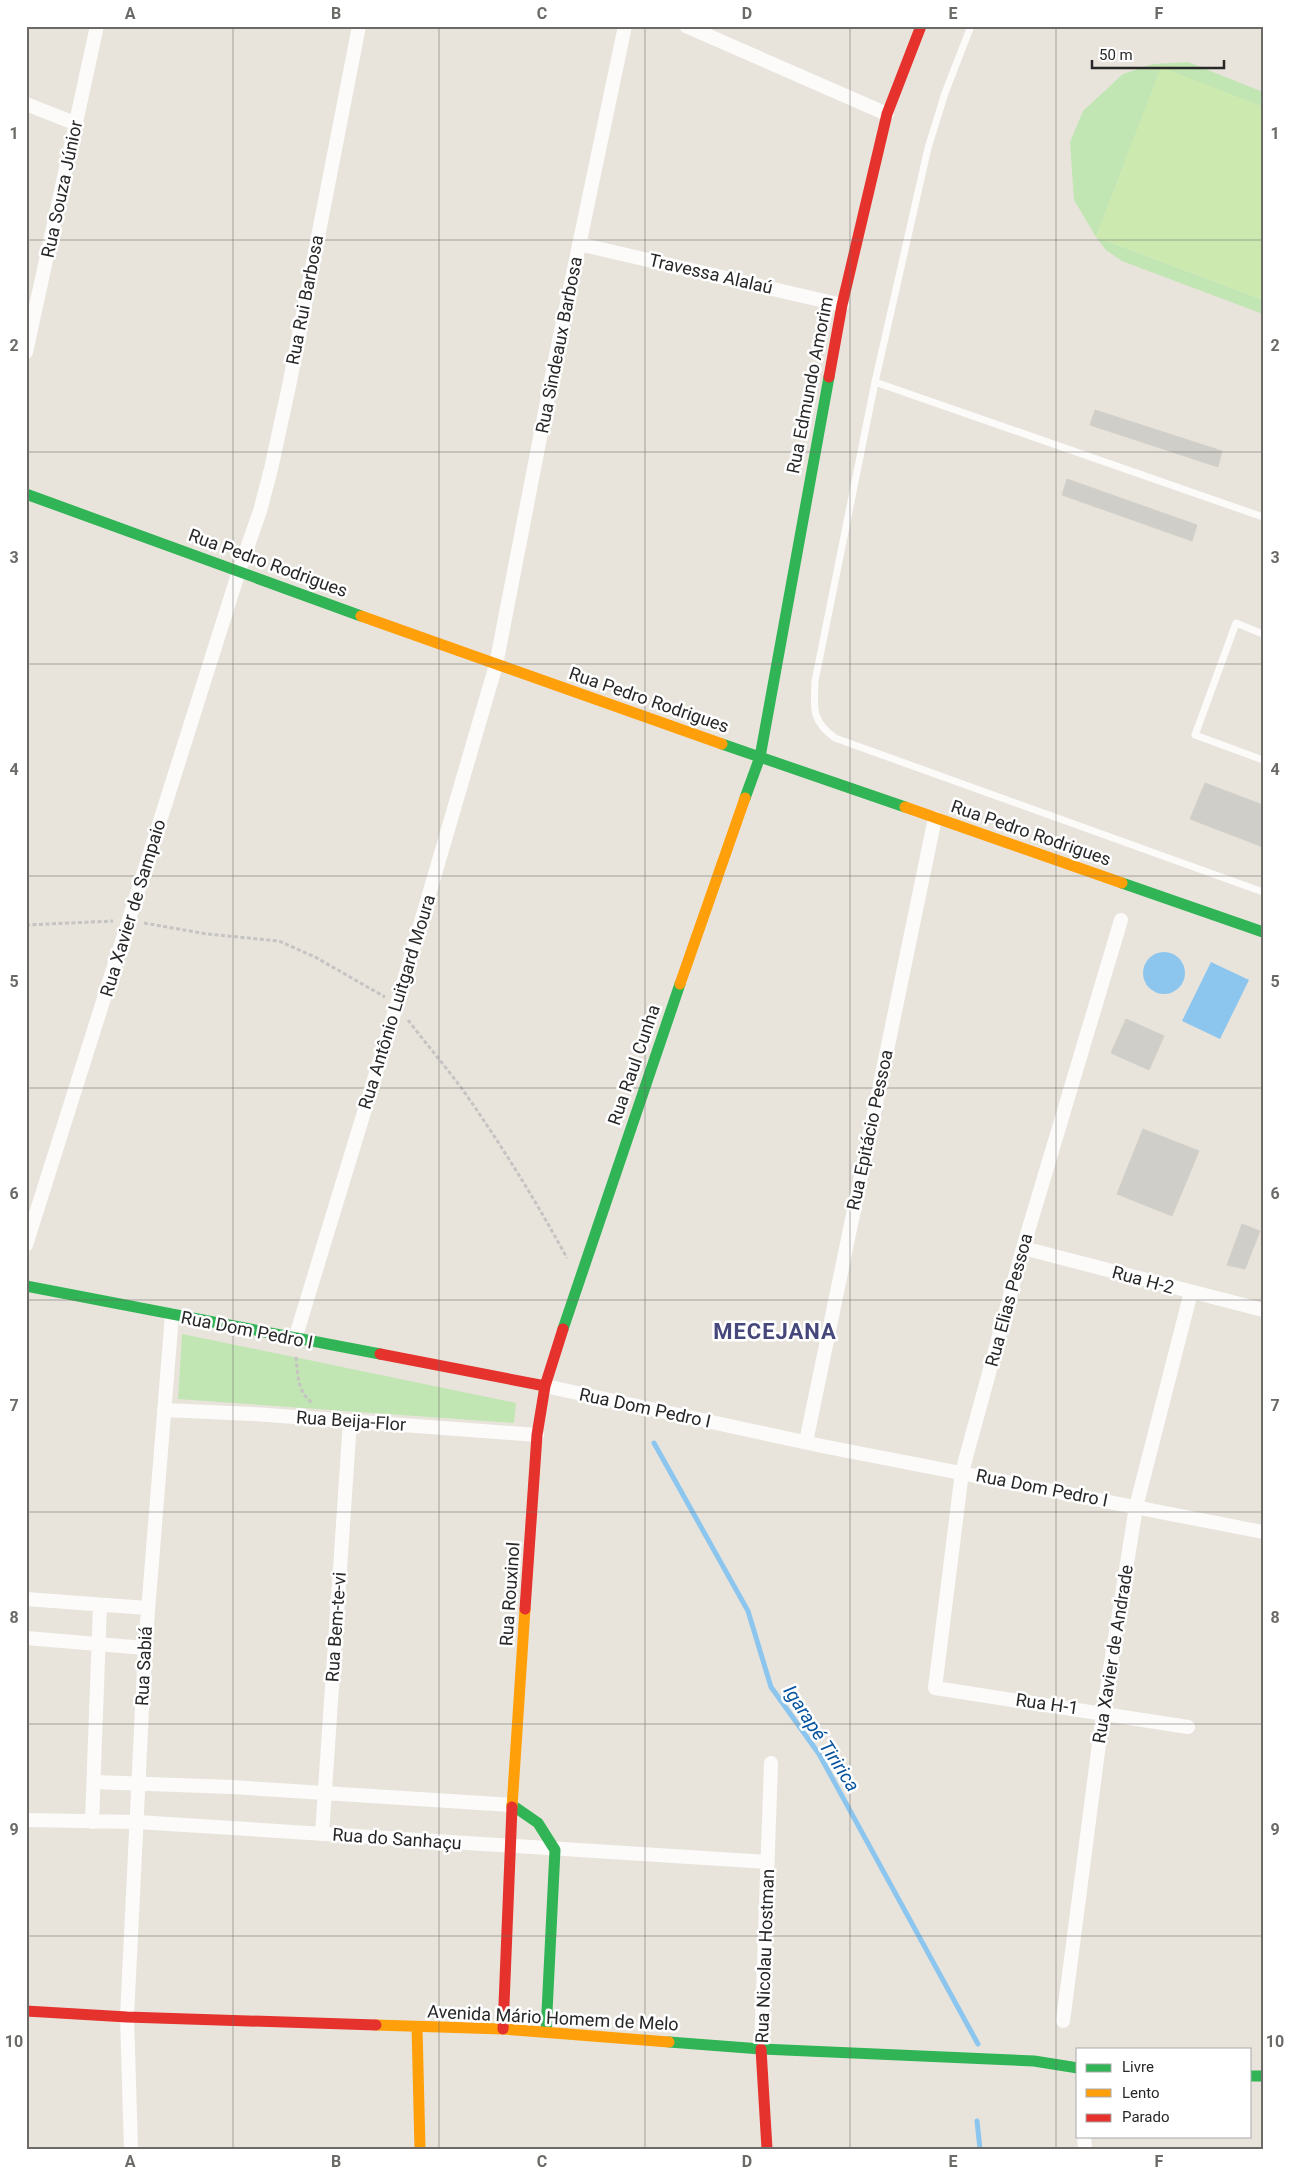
<svg xmlns="http://www.w3.org/2000/svg" width="1289" height="2175" font-family="Roboto,sans-serif">
<style>
.green{fill:#c1e5b3}
.pitch{fill:#cceaaf}
.water{fill:#8cc6ee}
.lines{fill:none;stroke-linecap:round;stroke-linejoin:round}
.stream{stroke:#8cc6ee;stroke-width:5}
.building{fill:#d0cec8;stroke:#d2d0c9}
.path{stroke:#c5c4c3;stroke-width:3;stroke-dasharray:4 2.5;stroke-linecap:butt}
.lane{stroke:#fcfbfa;stroke-width:7}
.street{stroke:#fcfbfa;stroke-width:14}
.fast{stroke:#30b455;stroke-width:11}
.slow{stroke:#ff9f0a;stroke-width:11}
.jam{stroke:#e5322d;stroke-width:11}
.grid{fill:none;stroke:#6b6a67;stroke-width:1;stroke-opacity:0.55}
.labels{text-anchor:middle;stroke-width:5;stroke-linejoin:round;paint-order:stroke}
.street-label{font-size:18px;fill:#282828;stroke:#fff}
.water-label{font-size:19px;font-style:italic;fill:#05539f;stroke:#fff}
.district-label{font-size:22px;font-weight:bold;letter-spacing:1px;fill:#46487b;stroke:#fff}
.neatline{fill:none;stroke:#6b6a67;stroke-width:2}
.grid-label{font-size:16px;text-anchor:middle;font-weight:bold;fill:#6b6a67}
</style>
<rect width="100%" height="100%" fill="#e8e4dc"/>
<!-- green -->
<path class="green" d="M1188,62L1263,92V107L1161,68L1096,237L1263,300V314L1122,261L1106,250L1096,237L1074,200L1070,142L1083,111L1123,74L1153,64Z
M182,1334L516,1403L514,1423L178,1399Z"/>
<!-- pitch -->
<path class="pitch" d="M1161,67L1263,107V300L1096,237Z"/>
<!-- water -->
<path class="water" d="M1143 973a21 21 0 1 1 42 0a21 21 0 1 1-42 0Z
M1211,962L1249,980L1220,1039L1182,1021Z"/>
<g class="lines">
<!-- stream -->
<path class="stream" d="M654,1443L748,1611L771,1687L819,1754L978,2044
M977,2121L980,2149"/>
</g>
<!-- building -->
<path class="building" d="M1095,410L1222,451L1218,467L1090,425Z
M1067,479L1197,525L1192,541L1062,495Z
M1205,783L1263,805V847L1190,819Z
M1126,1019L1164,1036L1149,1070L1111,1053Z
M1143,1129L1199,1151L1172,1216L1117,1194Z
M1242,1224L1260,1231L1245,1269L1227,1265Z"/>
<g class="lines">
<!-- path -->
<path class="path" d="M144,923L207,934L279,941L315,957L385,997
M26,925L113,921
M408,1020C427,1045 447,1068 465,1093C502,1146 536,1201 567,1258
M296,1357C298,1376 297,1390 312,1403"/>
<!-- lane -->
<path class="lane" d="M971,26L945,93L928,148L875,382L815,681C814,709 811,720 835,738L1263,892
M875,382L1263,517
M1263,634L1236,623L1195,735L1263,760"/>
<!-- street -->
<path class="street" d="M686,26L887,114
M26,104L77,124
M579,244L842,305
M26,352L97,26
M1121,920L1023,1248L962,1472L935,1688L1188,1727
M26,1245L239,571L260,511L271,469L289,386L359,26
M1023,1248L1263,1310
M295,1339L397,1004L496,665L556,355L625,26
M545,1386L822,1446L1263,1532
M164,1410L253,1414L537,1435
M806,1442L935,818
M26,1599L147,1608
M26,1638L145,1648
M94,1782L232,1787L512,1805
M26,1820L137,1822L768,1862
M92,1822L100,1605
M322,1834L350,1421
M1063,2021L1103,1713L1136,1507L1191,1292
M761,2049L771,1763
M1084,2136L1085,2149
M131,2149L127,2017L145,1648L172,1315"/>
<!-- fast -->
<path class="fast" d="M26,494L361,616
M722,744L905,807
M745,798L760,757L829,377
M1122,883L1263,932
M26,1286L380,1354
M563,1329L680,984
M512,1805L538,1823L555,1850L546,2032
M669,2042L761,2049L1034,2061L1078,2068
M1250,2076H1263"/>
<!-- slow -->
<path class="slow" d="M361,616L722,744
M905,807L1122,883
M680,984L745,798
M512,1807L525,1609
M376,2025L503,2029L669,2042
M417,2027L420,2149"/>
<!-- jam -->
<path class="jam" d="M829,377L842,305L887,114L921,26
M380,1354L545,1386
M525,1609L537,1435L545,1386L563,1329
M26,2011L127,2017L376,2025
M503,2029L512,1807
M761,2049L767,2149"/>
</g>
<!-- grid -->
<path class="grid" d="M233,26V2149M439,26V2149M645,26V2149M850,26V2149M1056,26V2149M26,240H1263M26,452H1263M26,664H1263M26,876H1263M26,1088H1263M26,1300H1263M26,1512H1263M26,1724H1263M26,1936H1263"/>
<g class="labels">
<!-- street labels -->
<g class="street-label">
<text transform="translate(62 189) rotate(-78)" y="6">Rua Souza Júnior</text>
<text transform="translate(711 274) rotate(13)" y="6">Travessa Alalaú</text>
<text transform="translate(305 300) rotate(-79)" y="6">Rua Rui Barbosa</text>
<text transform="translate(559 345) rotate(-79)" y="6">Rua Sindeaux Barbosa</text>
<text transform="translate(810 385) rotate(-79)" y="6">Rua Edmundo Amorim</text>
<text transform="translate(268 563) rotate(20)" y="6">Rua Pedro Rodrigues</text>
<text transform="translate(649 700) rotate(19)" y="6">Rua Pedro Rodrigues</text>
<text transform="translate(1031 833) rotate(19)" y="6">Rua Pedro Rodrigues</text>
<text transform="translate(133 908) rotate(-73)" y="6">Rua Xavier de Sampaio</text>
<text transform="translate(397 1002) rotate(-73)" y="6">Rua Antônio Luitgard Moura</text>
<text transform="translate(634 1065) rotate(-71)" y="6">Rua Raul Cunha</text>
<text transform="translate(870 1130) rotate(-78)" y="6">Rua Epitácio Pessoa</text>
<text transform="translate(1143 1280) rotate(15)" y="6">Rua H-2</text>
<text transform="translate(1009 1300) rotate(-75)" y="6">Rua Elias Pessoa</text>
<text transform="translate(247 1330) rotate(11)" y="6">Rua Dom Pedro I</text>
<text transform="translate(645 1408) rotate(12)" y="6">Rua Dom Pedro I</text>
<text transform="translate(351 1421) rotate(4)" y="6">Rua Beija-Flor</text>
<text transform="translate(1042 1488) rotate(11)" y="6">Rua Dom Pedro I</text>
<text transform="translate(510 1594) rotate(-86)" y="6">Rua Rouxinol</text>
<text transform="translate(336 1627) rotate(-86)" y="6">Rua Bem-te-vi</text>
<text transform="translate(1113 1654) rotate(-81)" y="6">Rua Xavier de Andrade</text>
<text transform="translate(144 1666) rotate(-87)" y="6">Rua Sabiá</text>
<text transform="translate(1047 1704) rotate(8)" y="6">Rua H-1</text>
<text transform="translate(397 1839) rotate(4)" y="6">Rua do Sanhaçu</text>
<text transform="translate(765 1956) rotate(-88)" y="6">Rua Nicolau Hostman</text>
<text transform="translate(553 2018) rotate(3)" y="6">Avenida Mário Homem de Melo</text>
</g>
<!-- water labels -->
<g class="water-label">
<text transform="translate(822 1738) rotate(57)" y="7">Igarapé Tiririca</text>
</g>
<!-- district labels -->
<g class="district-label">
<text x="775" y="1339">MECEJANA</text>
</g>
</g>
<!-- border -->
<rect width="1289" height="2175" fill="none" stroke="#ffffff" stroke-width="55"/>
<!-- legend -->
<rect x="1076" y="2048" width="175" height="90" fill="#ffffff" stroke="#a9a9a9"/>
<rect x="1086" y="2064" width="25" height="8" fill="#30b455" stroke="#a9a9a9"/>
<text x="1122" y="2072" font-size="15" fill="#282828">Livre</text>
<rect x="1086" y="2089" width="25" height="8" fill="#ff9f0a" stroke="#a9a9a9"/>
<text x="1122" y="2098" font-size="15" fill="#282828">Lento</text>
<rect x="1086" y="2114" width="25" height="8" fill="#e5322d" stroke="#a9a9a9"/>
<text x="1122" y="2122" font-size="15" fill="#282828">Parado</text>
<!-- scale -->
<path d="M1092 60v8h132v-8" fill="none" stroke="#282828" stroke-width="2.5"/>
<text x="1099" y="60" font-size="15" fill="#282828" stroke="#ffffff" stroke-width="4" paint-order="stroke">50 m</text>
<rect x="28" y="28" width="1234" height="2120" class="neatline"/>
<g class="grid-label">
<text x="130" y="19">A</text>
<text x="336" y="19">B</text>
<text x="542" y="19">C</text>
<text x="747" y="19">D</text>
<text x="953" y="19">E</text>
<text x="1159" y="19">F</text>
<text x="14" y="139">1</text>
<text x="1275" y="139">1</text>
<text x="14" y="351">2</text>
<text x="1275" y="351">2</text>
<text x="14" y="563">3</text>
<text x="1275" y="563">3</text>
<text x="14" y="775">4</text>
<text x="1275" y="775">4</text>
<text x="14" y="987">5</text>
<text x="1275" y="987">5</text>
<text x="14" y="1199">6</text>
<text x="1275" y="1199">6</text>
<text x="14" y="1411">7</text>
<text x="1275" y="1411">7</text>
<text x="14" y="1623">8</text>
<text x="1275" y="1623">8</text>
<text x="14" y="1835">9</text>
<text x="1275" y="1835">9</text>
<text x="14" y="2047">10</text>
<text x="1275" y="2047">10</text>
<text x="130" y="2167">A</text>
<text x="336" y="2167">B</text>
<text x="542" y="2167">C</text>
<text x="747" y="2167">D</text>
<text x="953" y="2167">E</text>
<text x="1159" y="2167">F</text>
</g>
</svg>
